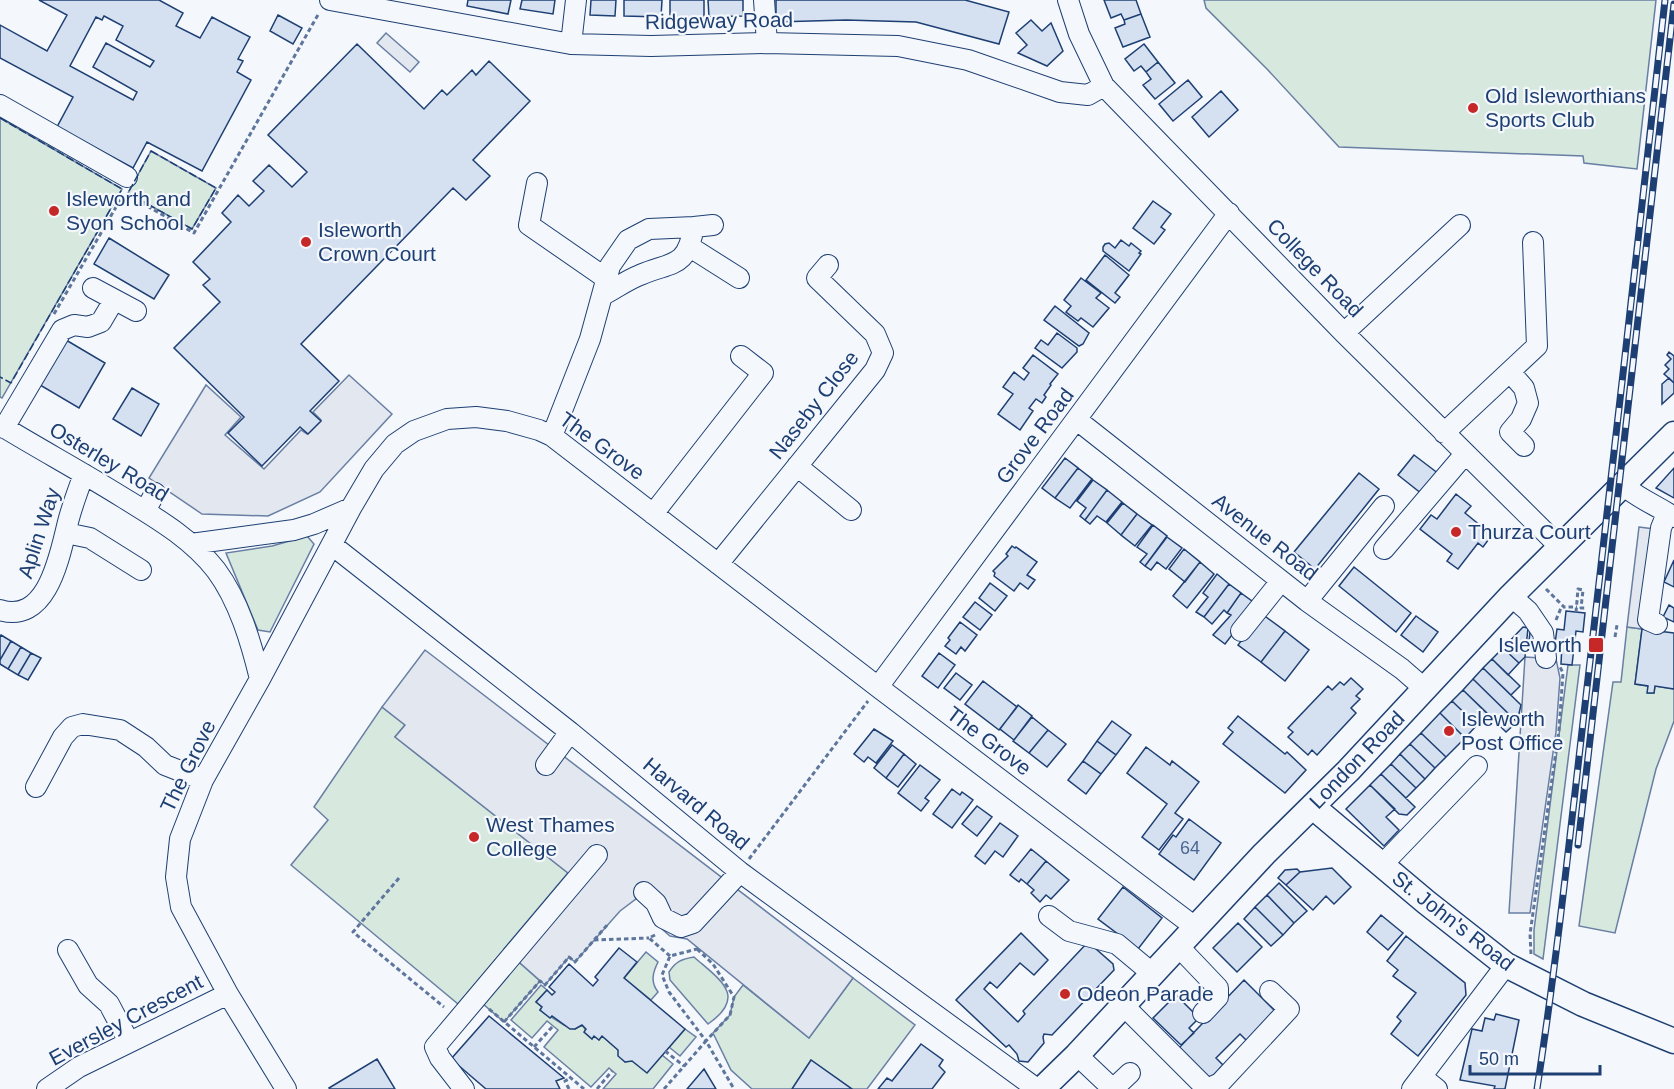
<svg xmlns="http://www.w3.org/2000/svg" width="1674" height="1089" font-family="Helvetica,sans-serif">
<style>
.green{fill:#d7e8df;stroke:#687fa3;stroke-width:1.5}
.parking{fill:#e3e8f0;stroke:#687fa3;stroke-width:1.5}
.building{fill:#d5e0f0;stroke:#1d3f73;stroke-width:1.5;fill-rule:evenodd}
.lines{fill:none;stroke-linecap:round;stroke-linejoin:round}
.minor-casing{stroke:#1d3f73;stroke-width:22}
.major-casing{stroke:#1d3f73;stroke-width:27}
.path{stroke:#5e769c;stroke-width:3;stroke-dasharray:4.5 3;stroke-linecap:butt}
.minor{stroke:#f4f7fb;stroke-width:20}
.major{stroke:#f4f7fb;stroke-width:24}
.rail-casing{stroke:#1d3f73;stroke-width:7}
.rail{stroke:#f4f7fb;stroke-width:4.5;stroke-dasharray:14;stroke-linecap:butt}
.fence{stroke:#1d3f73;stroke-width:1.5;stroke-dasharray:8 3;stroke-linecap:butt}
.poi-dot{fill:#c62828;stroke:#f4f7fb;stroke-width:2}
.labels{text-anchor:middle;stroke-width:4.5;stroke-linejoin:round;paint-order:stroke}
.number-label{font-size:18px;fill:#4b6792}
.street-label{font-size:21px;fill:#1d3f73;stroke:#f4f7fb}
.poi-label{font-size:21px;fill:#1d3f73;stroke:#f4f7fb;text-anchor:start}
</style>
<rect width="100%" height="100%" fill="#f4f7fb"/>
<!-- green -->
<path class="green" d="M1204,0H1656L1637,169L1584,163L1583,156L1339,147L1267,69L1206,8Z
M0,118L122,189L2,398L0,397Z
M151,151L216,188L192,229L128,193Z
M307,536L314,544L270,632L258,630L226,553L272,546Z
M1627,627L1642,629L1635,684L1648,686V693H1654L1655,686L1674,689V721L1656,769L1615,933L1579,926L1613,682H1621Z
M1568,665H1580L1543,959L1534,954V930Z
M382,707L405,725L395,737L568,873L458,1004L291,865L328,820L314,807Z
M646,952L658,962C653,972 650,982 658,992L651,1000L624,978Z
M512,956L540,981L504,1022L476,998Z
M694,957C720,980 748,996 708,1024L670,980L669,972C676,961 682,959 694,957Z
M853,978L915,1025L867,1089H852L811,1060L792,1089H752L731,1070L713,1033L730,1015L734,997L743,985L809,1038Z
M541,985L547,990L536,1002L542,1007L540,1010L564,1025L575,1029L582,1025L592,1038L594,1036L599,1040L602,1036L618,1050L625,1062L662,1055L673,1064L653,1089H603L616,1074L609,1068L591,1087L544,1047L558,1030L547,1021L532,1038L511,1020Z
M685,1029L696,1037L680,1056L669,1047Z"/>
<!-- parking -->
<path class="parking" d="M386,33L419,62L410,72L377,43Z
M349,375L392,414L320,492L268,516L202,514L149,478L206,385L241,417L225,435L264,469L301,430L307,434L321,420L313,412Z
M1639,527L1654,529L1642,629L1627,627Z
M425,650L853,978L809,1038L687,939L670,936L653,921L651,908L644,893L620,911L575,962L569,957L545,985L504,949L568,873L395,737L405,725L382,707Z
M1525,657L1556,659L1560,678L1556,732L1530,913H1509Z"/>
<!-- building -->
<path class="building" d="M39,0H159L183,13L176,26L200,38L212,17L250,37L238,59L243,61L237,72L251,80L202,171L147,142L133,168L57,127L73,97L0,58V25L47,51L67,15ZM104,16L123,26L116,40L154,61L150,67L106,43L93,67L137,92L133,100L70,66L96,17L102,20Z
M468,0H511L508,14L467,6Z
M522,0H555L553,14L520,9Z
M591,0H616L615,16L590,15Z
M624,0H662L661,17L624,16Z
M670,0H704V18L670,19Z
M708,0H743V16L709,17Z
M776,0H965L1009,12L999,44L916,22L846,20L776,22Z
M1104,0H1136L1141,14L1124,20L1121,14L1111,18Z
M1141,14L1150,37L1123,47L1115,28L1125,24L1124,20Z
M278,15L302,28L293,44L270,31Z
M1031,20L1042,31L1051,23L1063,51L1047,66L1018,53L1027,45L1016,33Z
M357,44L424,109L442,90L447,95L472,70L476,75L489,61L530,101L473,160L490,176L466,200L453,188L301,344L339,381L310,411L321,421L308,434L300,427L262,466L228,433L244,417L174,348L220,302L203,285L210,279L193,262L231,222L222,213L238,195L249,206L264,191L253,181L269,165L292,187L307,172L268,135Z
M1144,44L1158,62L1146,72L1141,66L1134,71L1125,59Z
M1158,62L1175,83L1155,99L1143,85L1151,79L1146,72Z
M1188,80L1202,97L1173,121L1159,104Z
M1221,91L1238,110L1209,137L1192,117Z
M1153,201L1171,214L1161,227L1165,230L1154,244L1133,228Z
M109,238L169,275L154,299L94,264Z
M1121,240L1129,246L1131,243L1141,251L1139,253L1141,254L1129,271L1103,251V247L1105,244L1109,243L1115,248Z
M1105,255L1129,275L1115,293L1120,297L1115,303L1086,280Z
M1081,278L1101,293L1096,298L1109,308L1093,327L1081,318L1078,321L1066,312L1071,306L1064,300Z
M1055,306L1089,333L1083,344L1079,346L1044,320Z
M1057,333L1077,348V352L1062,368L1035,348L1041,340L1048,345Z
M66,340L105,363L79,408L40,385Z
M1669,352L1674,356V383L1664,374L1669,369L1665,365L1671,359L1667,355Z
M1033,355L1058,374L1050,384L1051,385L1044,395L1046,397L1042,403L1036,399L1029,408L1033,411L1020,430L998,414L1013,394L1003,387L1014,372L1024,380L1029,373L1023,368Z
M1669,378L1674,383V393L1662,404V384Z
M132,388L159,404L141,436L113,419Z
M1414,455L1439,474L1422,494L1398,475Z
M1065,458L1078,468L1055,498L1042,488Z
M1078,468L1092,479L1070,508L1055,498Z
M1674,468V498L1656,488Z
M1359,473L1379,489L1315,569L1294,552Z
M1093,480L1107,490L1085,520L1080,516L1086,508L1077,501Z
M1107,490L1122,502L1106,522L1097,516L1090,524L1085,520Z
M1456,494L1471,506L1465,513L1492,535L1483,547L1478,543L1458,569L1447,561L1452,554L1420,529L1431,515L1437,519Z
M1123,503L1137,514L1121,535L1107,523Z
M1137,514L1152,525L1135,546L1121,535Z
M1153,525L1167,536L1145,566L1140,562L1147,554L1137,547Z
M1167,537L1182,548L1166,569L1157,562L1151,570L1145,566Z
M1012,546L1015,548L1016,547L1037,562L1027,575L1035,580L1028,589L1020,583L1014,591L994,576L995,573L993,571L1008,556L1006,554Z
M1184,549L1200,562L1185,582L1169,569Z
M1674,560V587L1664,582Z
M1200,562L1214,574L1187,608L1173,596Z
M1354,567L1411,613L1396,632L1339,586Z
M1217,574L1229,584L1204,617L1196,612L1208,597L1203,593Z
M990,583L1007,596L995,611L979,598Z
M1229,584L1241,593L1227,613L1224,610L1212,624L1204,617Z
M1241,593L1256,604L1225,644L1213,635L1231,615L1227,613Z
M975,602L992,615L980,630L963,617Z
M1669,605L1674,608V622L1663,617Z
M1566,611L1585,613L1583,632L1576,631L1572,665L1561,664L1562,644L1555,643L1557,629L1564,630Z
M1262,614L1285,631L1261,662L1238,645Z
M1416,616L1438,632L1423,652L1401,635Z
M960,622L977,635L965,651L961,647L956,654L945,646L950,640L948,638Z
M1523,627L1528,628L1525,657L1519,663L1503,648Z
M1642,629L1674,633V689L1655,686L1654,693H1647L1648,686L1635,684Z
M1285,631L1309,650L1285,681L1261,662Z
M1530,632L1540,633L1538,651L1528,650Z
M1,635L11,641L0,660V637Z
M11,641L21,647L8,669L0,664V660Z
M21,647L31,653L18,675L8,669Z
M1503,648L1519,663L1508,675L1492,659Z
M31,653L41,658L28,680L18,675Z
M939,653L955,665L938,688L922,676Z
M1492,659L1520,686L1511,695L1483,668Z
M1483,668L1521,705L1517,722L1473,679Z
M956,673L972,685L960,700L944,688Z
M1351,678L1363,689L1356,696L1360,699L1351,708L1356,713L1317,755L1312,750L1308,755L1288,737L1293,732L1288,728L1328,686L1332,690L1340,682L1344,685Z
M1473,679L1517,722L1506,732L1463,690Z
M983,681L1017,707L999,730L965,704Z
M1463,690L1488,714L1477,725L1452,701Z
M1452,701L1477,725L1465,738L1440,713Z
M1018,705L1032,716L1014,740L1000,729Z
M1440,713L1465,738L1446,757L1421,733Z
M1238,716L1285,754L1287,752L1306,770L1285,793L1223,744L1233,732L1228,728Z
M1032,717L1048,730L1029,753L1013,741Z
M1112,721L1131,735L1116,755L1097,741Z
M874,729L893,741L876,763L868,757L864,762L854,754Z
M1048,730L1066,744L1047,767L1029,753Z
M1421,733L1446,757L1435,768L1410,744Z
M1097,741L1116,755L1101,774L1083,761Z
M1410,744L1435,768L1425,779L1400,754Z
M892,745L904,754L886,778L874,768Z
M1146,747L1170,765L1172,761L1199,782L1175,813L1183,819L1159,850L1142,837L1167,804L1127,773Z
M904,754L916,764L898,787L886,778Z
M1400,754L1425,779L1416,788L1391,764Z
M1083,761L1101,774L1086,794L1068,780Z
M1391,764L1416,788L1406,798L1381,774Z
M920,765L940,780L925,798L929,801L921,811L898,793Z
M1381,774L1415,807L1407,815L1399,814L1370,785Z
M1370,785L1395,809L1386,817L1399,830L1384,846L1346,809Z
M952,789L960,795L962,792L973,800L952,828L933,814Z
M977,806L992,817L977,836L962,824Z
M1189,819L1221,843L1194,880L1159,854L1173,835L1176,837Z
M1000,823L1018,836L1003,857L995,851L985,864L975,856Z
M1031,849L1046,861L1027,884L1021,879L1019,882L1010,875Z
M1046,861L1069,880L1051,899L1046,895L1040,902L1031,893L1034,890L1027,884Z
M1332,868L1351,887L1334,904L1326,896L1313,910L1286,885L1300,872Z
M1297,869L1300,872L1286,885L1278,878L1285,870Z
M1279,883L1307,911L1294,923L1267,895Z
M1123,887L1162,918L1138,949L1098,919Z
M1267,895L1294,923L1283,935L1255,907Z
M1255,907L1283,935L1271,946L1244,919Z
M1381,915L1403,933L1388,950L1367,932Z
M1238,923L1262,947L1237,972L1213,948Z
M1021,933L1048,960L1034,975L1020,963L997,988L990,982L984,989L1018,1022L1025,1014L1023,1011L1088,942L1113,964L1114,970L1052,1035L1044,1034L1043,1037L1044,1043L1028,1062L1019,1061L1017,1054L1009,1045L1006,1047L956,1000Z
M1406,936L1465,983L1466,995L1418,1056L1391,1034L1401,1021L1397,1017L1416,993L1393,976L1398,970L1387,961Z
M619,948L637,962L624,978L685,1029L647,1073L632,1061L625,1062L618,1056V1050L602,1036L599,1040L594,1036L592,1039L584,1032L586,1029L582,1025L575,1029H570L552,1016L550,1018L540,1010L542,1007L536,1002L547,990L552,995L555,992L549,987L569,964L593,986L598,980L595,977Z
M1244,980L1276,1012L1248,1042L1240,1034L1216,1058L1223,1065L1210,1079L1178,1049Z
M1176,995L1199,1018L1189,1028L1194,1033L1181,1045L1153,1018Z
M1496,1014L1519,1020L1505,1089H1494L1495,1086L1460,1080L1472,1029L1482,1031L1485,1018L1494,1020Z
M489,1016L564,1078L556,1081L560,1089H486L451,1059Z
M921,1044L943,1060L939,1066L945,1072L932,1089H878L887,1078L892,1081Z
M377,1059L395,1089H330L329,1088Z
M811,1060L852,1089H792Z
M704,1069L716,1089H687Z"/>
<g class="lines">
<!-- minor casing -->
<g class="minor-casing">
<path id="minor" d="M330,0L571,44L651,46L767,43L898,46L968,60L1060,92L1088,95L1104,86
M764,0L767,43
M1068,0L1079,34L1104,86L1344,333L1560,547
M571,44L576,0
M0,105L127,177
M537,183L529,225L607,279
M694,227L713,225
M690,247L739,278
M93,288L136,311
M1344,333L1460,225
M1510,372L1524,388L1528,403L1521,419L1510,432L1524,446
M1077,420L1307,601L1402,669L1425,689
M0,425C41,450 82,472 122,497C156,518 191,538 216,570C239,601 251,642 260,679
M4,428L62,330L74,325L88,327L101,322L114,300
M1444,433L1537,346L1533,242
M552,436L590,339L610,266L628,240L649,229L694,227C686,269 673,261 640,275C627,280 615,289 603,295
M797,466L851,510
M1624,486C1641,500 1656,505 1674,517
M145,511L155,493
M653,514L763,373L741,356
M66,533L90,538L141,570
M191,544L294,530L314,524L351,508
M332,545L570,732L740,872L1037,1089
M1384,549L1465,454
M718,564L875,370L883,353L875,334L817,278L828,265
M1511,596L1528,611L1543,633L1546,658
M1307,601L1384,506
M0,610C48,625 60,554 68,522C72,506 78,490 84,474
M1657,624L1648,620L1661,528L1667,513
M1241,631L1281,581
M878,687L1229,213
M546,765L570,732
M36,787L63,737L72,727L83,724L120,730L146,747L165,765L203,780
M1382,865L1477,766
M644,892L656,903L663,918L681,927L693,923L740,872
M1049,916L1069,931L1117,944L1153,974
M1178,946L1218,988V997L1203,1013
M68,950L88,985L109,1004L129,1042
M1123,1005L1207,1089
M1077,1055L1113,1089
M1422,1077L1437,1089
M47,1089L79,1067L228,994
M286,1089L228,994L181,907L176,877L180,839L203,780L260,679L351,508L374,469L395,444L414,431L447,419L476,417L507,421L539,430L552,436L878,687L1195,927
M464,1089L440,1058L435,1047L597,855
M1113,1089L1130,1073
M1207,1089L1220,1083L1289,1009L1270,991
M1412,1089L1506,965"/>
</g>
<!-- major casing -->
<g class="major-casing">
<path id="major" d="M1313,807L1426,902L1506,965L1583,1004L1674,1041
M1042,1089L1077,1055L1264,854L1348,771L1511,596L1674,434"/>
</g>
<!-- path -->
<path class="path" d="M128,195L194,233L319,13
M54,314L123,195
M1546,589L1564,607H1577
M1576,612L1578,589L1583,590L1581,608H1586
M1556,620L1561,608L1564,607
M1615,637L1617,625
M749,859L868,701
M399,878L353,932L444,1007
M655,935L649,938L670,956
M594,940L649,938
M697,949L713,964L734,997L730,1015L706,1041L669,992L662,975L670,956Z
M1531,954L1530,934L1559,730L1563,673L1560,667
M489,1009L584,1089
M504,1022L540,981L545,985L569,957L575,962L608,924
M534,1047L553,1026
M665,1051L684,1066
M569,1089L565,1081L571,1078
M597,1089L612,1071
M664,1089L706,1041L734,1089"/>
<!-- minor -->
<use href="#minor" class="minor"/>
<!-- major -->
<use href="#major" class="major"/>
<!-- rail casing -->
<g class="rail-casing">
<path id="rail" d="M1578,845L1674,4
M1537,1089C1558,953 1572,816 1588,679C1614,453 1640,226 1665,0"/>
</g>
<!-- rail -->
<use href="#rail" class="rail"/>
<!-- fence -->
<path class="fence" d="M0,118L122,189L11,383L0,377
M151,151L216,188L192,229L128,193Z"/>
</g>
<!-- markers -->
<g class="poi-dot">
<circle cx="1473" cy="108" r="6"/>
<circle cx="54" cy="211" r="6"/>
<circle cx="306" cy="242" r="6"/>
<circle cx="1456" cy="532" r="6"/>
<rect x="1588" y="637" width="16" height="16" rx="3"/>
<circle cx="1449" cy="731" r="6"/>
<circle cx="474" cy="837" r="6"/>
<circle cx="1065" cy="994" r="6"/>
</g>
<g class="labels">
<!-- number labels -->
<g class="number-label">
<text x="1190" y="854">64</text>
</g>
<!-- street labels -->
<g class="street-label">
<text transform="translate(719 21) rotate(-1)" y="7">Ridgeway Road</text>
<text transform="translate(1315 268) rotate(46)" y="7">College Road</text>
<text transform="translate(814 405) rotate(-52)" y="7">Naseby Close</text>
<text transform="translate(1035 436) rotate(-53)" y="7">Grove Road</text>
<text transform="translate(602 446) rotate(36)" y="7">The Grove</text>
<text transform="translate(109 462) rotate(31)" y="7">Osterley Road</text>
<text transform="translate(39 533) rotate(-72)" y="7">Aplin Way</text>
<text transform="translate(1265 537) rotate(38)" y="7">Avenue Road</text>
<text transform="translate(989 741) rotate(37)" y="7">The Grove</text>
<text transform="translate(1357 760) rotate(-46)" y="7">London Road</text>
<text transform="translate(188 766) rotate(-64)" y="7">The Grove</text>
<text transform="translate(696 804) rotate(40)" y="7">Harvard Road</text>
<text transform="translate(1453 921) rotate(38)" y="7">St. John's Road</text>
<text transform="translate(126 1020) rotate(-28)" y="7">Eversley Crescent</text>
</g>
<!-- poi labels -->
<g class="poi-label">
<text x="1485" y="103">Old Isleworthians<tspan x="1485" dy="24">Sports Club</tspan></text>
<text x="66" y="206">Isleworth and<tspan x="66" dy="24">Syon School</tspan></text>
<text x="318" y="237">Isleworth<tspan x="318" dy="24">Crown Court</tspan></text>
<text x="1468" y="539">Thurza Court</text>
<text x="1582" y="652" text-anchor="end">Isleworth</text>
<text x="1461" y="726">Isleworth<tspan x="1461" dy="24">Post Office</tspan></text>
<text x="486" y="832">West Thames<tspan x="486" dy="24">College</tspan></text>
<text x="1077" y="1001">Odeon Parade</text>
</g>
</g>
<!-- scale -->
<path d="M1470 1065v9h130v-9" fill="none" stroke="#1d3f73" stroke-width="3"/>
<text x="1479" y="1065" font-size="18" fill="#1d3f73" stroke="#f4f7fb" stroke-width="4.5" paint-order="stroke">50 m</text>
</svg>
